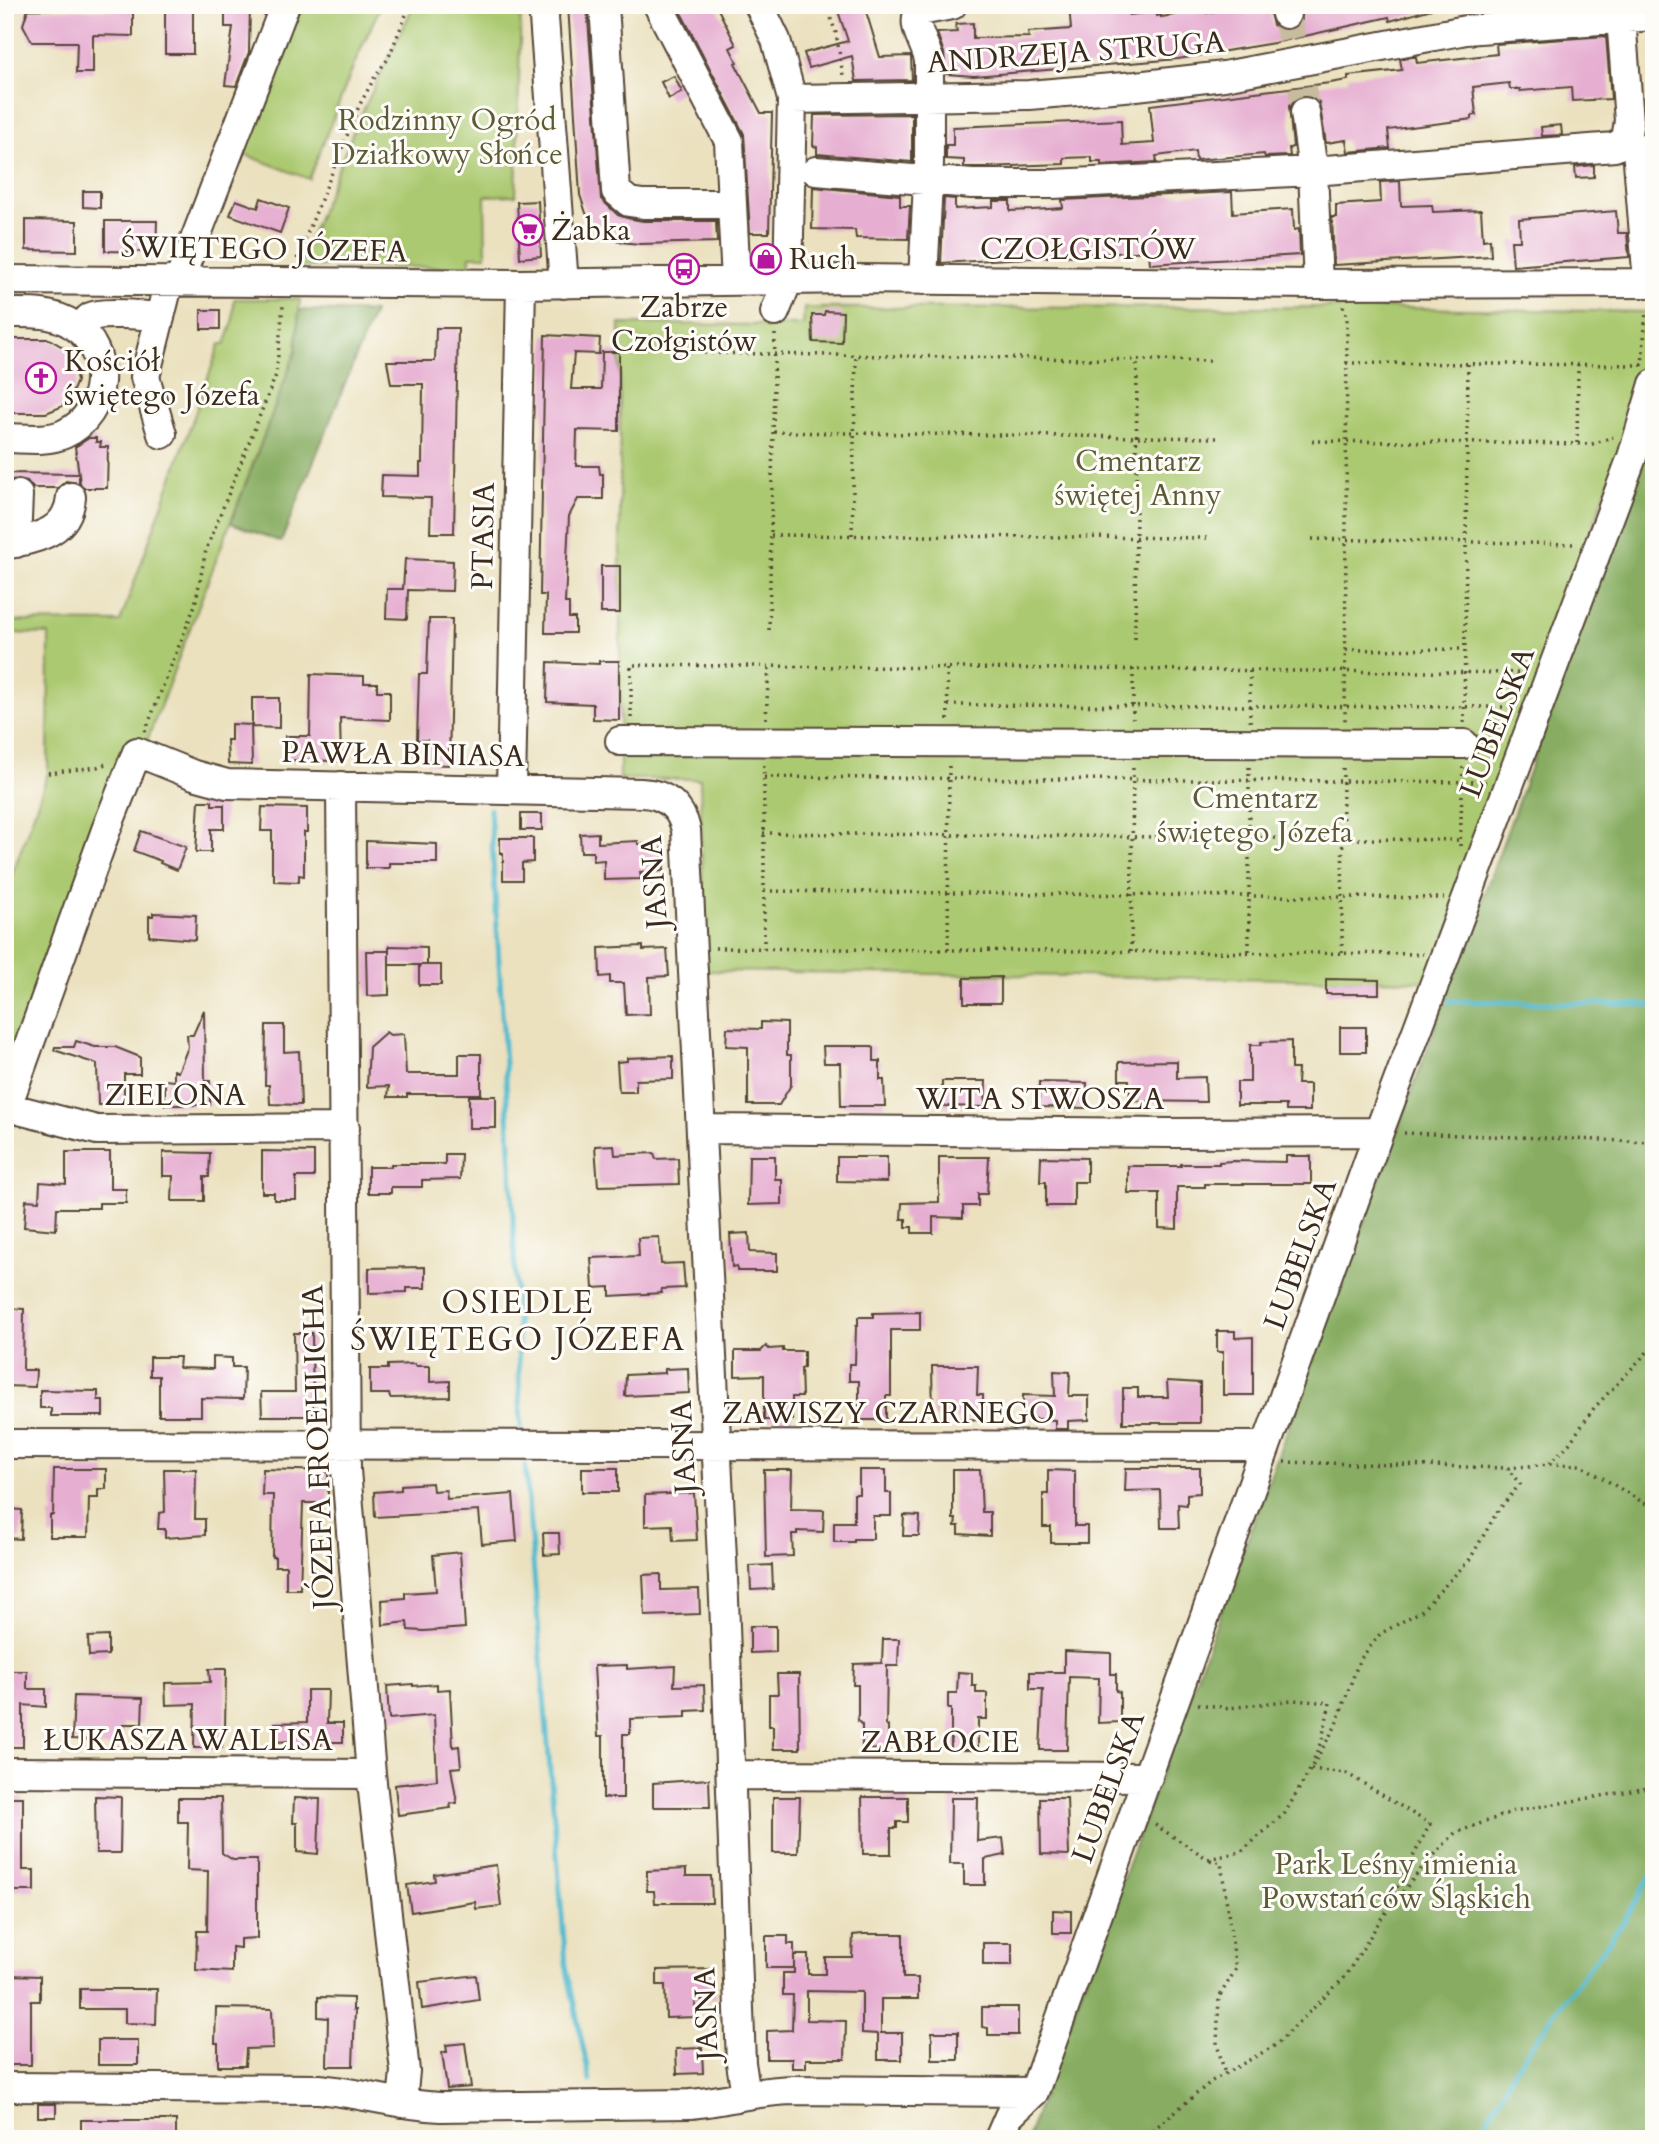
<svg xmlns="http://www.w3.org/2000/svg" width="1659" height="2144" font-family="Cardo,serif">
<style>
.green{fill:#abc970;stroke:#737a47;stroke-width:2}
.forest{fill:#88ad62;stroke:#626c40;stroke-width:2}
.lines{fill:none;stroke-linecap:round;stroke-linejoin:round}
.stream{stroke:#51bace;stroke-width:5}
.building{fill:#e6aed1}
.minor-tunnel{stroke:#c8bc9f;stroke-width:28;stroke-dasharray:28 14;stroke-linecap:butt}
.minor-casing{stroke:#554536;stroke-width:32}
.path{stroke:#554536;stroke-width:3.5;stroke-dasharray:2 5;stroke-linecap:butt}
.minor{stroke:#fff;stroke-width:28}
.labels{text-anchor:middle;stroke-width:6;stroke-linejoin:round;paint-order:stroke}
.street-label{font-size:30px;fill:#3b2a1e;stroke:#fdfcf7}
.park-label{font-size:30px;fill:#5d5a37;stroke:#fdfcf7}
.poi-label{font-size:30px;fill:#3b2a1e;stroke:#fdfcf7;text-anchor:start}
.neighbourhood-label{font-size:32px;letter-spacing:2px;fill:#3b2a1e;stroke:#fdfcf7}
</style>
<rect width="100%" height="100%" fill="#fdfcf7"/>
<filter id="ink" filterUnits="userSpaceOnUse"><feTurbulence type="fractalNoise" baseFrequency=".0143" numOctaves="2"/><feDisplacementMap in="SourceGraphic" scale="14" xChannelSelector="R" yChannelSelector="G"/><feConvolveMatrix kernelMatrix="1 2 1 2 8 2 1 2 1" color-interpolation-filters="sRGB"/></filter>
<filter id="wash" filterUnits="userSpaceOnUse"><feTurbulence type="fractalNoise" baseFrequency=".00686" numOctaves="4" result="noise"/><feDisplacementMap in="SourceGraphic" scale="28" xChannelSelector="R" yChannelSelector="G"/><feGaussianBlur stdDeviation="1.57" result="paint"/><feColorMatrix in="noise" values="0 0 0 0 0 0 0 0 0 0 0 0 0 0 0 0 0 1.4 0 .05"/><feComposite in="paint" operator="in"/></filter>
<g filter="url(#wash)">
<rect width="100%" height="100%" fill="#ebe1bf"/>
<!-- green -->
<path class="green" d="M289,5H381L356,60L309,179L238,152Z
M414,5H521L516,195L485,196L486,256H470V267H298L355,127Z
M234,299H300L296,351L147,741L136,738L5,1086V895L48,773L49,639V634L5,633V621L120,622L220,344H225L233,322Z
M1344,307L1651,312C1659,328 1645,373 1641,392L1430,981L705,971L700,779H620V324L803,325L804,308Z"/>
<!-- forest -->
<path class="forest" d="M299,310L374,312L281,542L231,523L296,351Z
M1654,432V2139H1027L1649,445Z"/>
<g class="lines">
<!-- stream -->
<path class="stream" d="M490,809L511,1165L521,1428
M1449,1001L1654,1005
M525,1464L566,1965L590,2081
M1476,2139L1514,2071L1556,2011L1624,1921L1654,1871"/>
</g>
<g id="blocks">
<!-- building -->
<path class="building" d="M225,5H250L249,52L236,86L225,85L233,27H225Z
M568,5H587L601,199L618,215L627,218L643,221H716L717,242L640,244L620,242L596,227L586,213L580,195Z
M677,5H716L736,45L730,48L737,62L735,63L761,113H772L769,233H750L744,134Z
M836,5H864L880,57L911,56L912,80L856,81L852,56L809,68L804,53L848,41Z
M1069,5H1129V15L1156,12L1157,16L1161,15V17L1206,10L1207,13L1245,5H1268L1273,25L1280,30H1289L1297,27L1302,20L1301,5H1430L1431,9L1390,21L1389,17L1274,43L1178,59L974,76L946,74L944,53L937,33L957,32L956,24L973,23V38L1029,37L1028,32L1071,29Z
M28,9L133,10V36L93,35V73H76L77,42H32L23,25Z
M165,10L193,11V54H165Z
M1606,36L1611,99L1572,101L1571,87L1520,91V89H1510L1509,83L1473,87L1476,115L1472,116V119L1388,130L1390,148L1348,152L1346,140L1326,143L1319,102L1312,97L1303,96L1294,99L1289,106L1293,147L1289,148L1290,156L1265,157L1264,154L1196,160L1195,151L1156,156L1157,162L1101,165V162H1092V157L1064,158V164L984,167H964V160L946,159V145H953V127L1121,120L1122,145L1154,143L1150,105L1330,83L1348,80V76L1402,70L1400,59L1412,57H1416L1417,63L1497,54L1496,44Z
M674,76L682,92L669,99L661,82Z
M912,114V162L817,154V147L813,146L814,115Z
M1561,125L1562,135L1542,136L1541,127Z
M1594,165V177L1576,178L1575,167Z
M1400,181L1401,206L1432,205L1433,212L1481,210L1483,240L1490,239L1491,256L1334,265L1332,217H1336V205L1381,202L1380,182Z
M813,187L900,195V206H910L908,239L856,238L855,230L812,229Z
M83,191H100V208L83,207Z
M1232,192L1233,213L1293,209L1294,230L1299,229L1300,255L1150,264L1149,251L941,263L944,198L955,199V209L993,207V201H1010V211L1033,210L1063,208L1062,200Z
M261,198L289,208L280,233L230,215L236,200L258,208Z
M538,201L541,256L520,258L517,202Z
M1616,211L1618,233H1627L1629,257L1513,266L1511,241H1520L1519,219Z
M26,220L77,221V251L26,250Z
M105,221H157L156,252L105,251Z
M201,310H220V329H201Z
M825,311L843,312L842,343L813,342L812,315H824Z
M436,328H458L454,533H430L431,498L381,497L382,475L420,476V463H422L423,384H391L387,361H435Z
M545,335L600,338L599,354L574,353L571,389H601L602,352H619V431L577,430L576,466H599L600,474H603V499H578L569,516L565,603H569V618H575V633H545L546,595H540Z
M5,339H49L66,349L74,362L77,381L70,398L61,407L46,413H5Z
M89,438H96V442H101L100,447H108L107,488H84L80,483L79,475V483L66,481L58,488H33L27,481L19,479L11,480L5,485V473L79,474L75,447Z
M405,559L453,561L452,591L408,590L407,619L386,618L387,589H403Z
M601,566H620V613H601Z
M429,619H452L449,765L427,764V740H417L419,674H427Z
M599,661H619V720L593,719V704L547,702L548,662L599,664Z
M311,674L364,676V683H377V691H390V720L340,718L341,761L285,760V736H310Z
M252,698H279V728L252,727Z
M231,724L251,725L252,765L228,764L227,740H231Z
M199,801H212V805H224V829H211V852H196Z
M262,807L307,808V832H304V876L299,875V882L274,881V873H272V831H261Z
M521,814H542V830H521Z
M141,831L186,847L177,870L160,863L161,861L134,851Z
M598,833V843L638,841V844H662L664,871L640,872L641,879L604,880V860L593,861V852H581L580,834Z
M500,838H533V862L522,863V880H503V853H500Z
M366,841L437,844V863H389V868H366Z
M153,913L196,915L195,940L149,936V916H153Z
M389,946L427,947V965H389V952V995L367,996L366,951H389Z
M643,946V950L667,949L669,976L649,977L650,1014L626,1015L624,983H610V976L600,977L599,948Z
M419,965H441V985H419Z
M1001,977V1003H964V978Z
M1326,979L1379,980V994H1326Z
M204,1010L205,1081H210V1105H165V1080L174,1081V1070L178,1072L188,1047L187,1035H193Z
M761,1022L787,1023V1055H791V1085L779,1105H748V1047L726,1046L727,1028L761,1029Z
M266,1025H284V1052L299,1051L301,1105L270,1104L269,1085H265Z
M1340,1027H1366V1052H1340Z
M386,1032L390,1035L404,1034L406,1074H459V1054H481V1094H407V1097H388L389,1086L367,1087L369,1047Z
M76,1041L95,1047H115L140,1057V1074H124V1105H98L97,1064L54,1050L55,1047H74Z
M1291,1041V1069H1298L1297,1084H1310V1111H1286V1105H1237V1082H1250V1045H1261V1042Z
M823,1046H871L874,1048V1061H880V1080H884L885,1106H841L840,1063H824Z
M673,1056V1079L636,1080V1092H619L617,1062L627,1061V1058Z
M1177,1061V1078L1205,1077L1206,1102L1130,1101L1129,1080H1119V1062Z
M942,1081H986L985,1107L942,1106Z
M1039,1082L1087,1083L1086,1108L1039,1107Z
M469,1096H496V1128H469Z
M614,1145L615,1155L654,1153L656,1159L678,1158L679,1184L598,1186L595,1146Z
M262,1151L314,1152V1177H296V1200H274V1193H262Z
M66,1152H110V1189H126V1203H99V1208H57L56,1230L24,1227L26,1200L39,1201L40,1182L66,1184Z
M163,1152L210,1153L209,1177H204V1201H172L173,1176H163Z
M445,1154H461L460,1179L422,1180V1187H391V1193H368V1167H391V1164H445Z
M749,1156H775V1179H782V1204L748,1205Z
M1286,1156H1311V1184H1205V1187H1177V1229L1159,1228V1193H1128V1166H1181V1164H1219V1162L1233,1161L1286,1162Z
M837,1157H887V1182L837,1181Z
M939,1157H989L987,1194H978V1206H963V1218L933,1217V1233H912V1227H906V1219H901L902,1203L939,1202Z
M1041,1157L1087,1158V1182H1074V1206H1046V1182H1040Z
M749,1233L750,1252L777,1253V1271H737V1266L732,1267L730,1234Z
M659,1237L661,1264L683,1263L685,1288L661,1289L662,1293L610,1296V1287L593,1288L591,1258L639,1256L638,1238Z
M425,1267V1288H407V1292L369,1293V1268Z
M5,1308L24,1309L23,1370H36L35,1387L5,1386Z
M920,1312V1330H891V1396H886V1420H859V1381H849V1364H855L856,1326H858V1317H873V1313Z
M1217,1331H1235V1338L1253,1337V1395H1223V1352H1217Z
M294,1333H312L313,1416H262L261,1392H295Z
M766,1346L769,1349L783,1348V1351H804V1367L801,1368L802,1397H792V1420H764V1375L735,1376V1351H761Z
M150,1357H180L179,1368L213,1369V1357L232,1358V1367H244L243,1399L201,1398V1416H159V1376H150Z
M415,1364V1366H430V1382L450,1381V1397L390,1398L389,1394H370V1369H388V1365Z
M932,1366H978L977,1395H983V1420L933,1417Z
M688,1368L689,1393L625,1396L626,1375L665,1373V1369Z
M1054,1371L1070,1372L1069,1396H1089V1420L1068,1421V1429H1055V1420L1023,1418V1395L1055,1396Z
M1167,1381L1200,1383V1423H1123V1388H1138V1397H1168Z
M40,1390L98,1391V1400H103V1416H51V1408H40Z
M582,1468H618V1492H582Z
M1126,1468H1200V1493L1187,1494V1505L1178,1504L1179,1528H1161L1160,1490L1125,1491Z
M54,1469H106V1489H98V1498H89L88,1537H50V1515H53Z
M164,1469H196L195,1519H205V1535L165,1538V1529H158L159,1513L165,1512Z
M263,1469L328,1471V1503H303L300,1589H286V1566H275V1557H272L273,1495H262Z
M764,1470H792L791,1509L824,1510L823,1532L797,1531V1534H792L793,1556L766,1557Z
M859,1470H886V1493H891V1516H873V1539H854V1542H834V1522H854V1494H859Z
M953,1470H980L982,1512H990V1536L959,1534V1526H955L956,1519H953Z
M1048,1470L1075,1471V1526H1087V1543H1051V1527H1043V1494H1048Z
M432,1483L433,1491L446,1490L447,1499L513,1494L517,1541L482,1544L479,1511L375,1517L374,1492L401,1490V1485Z
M694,1493L697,1540L673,1541L672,1525L645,1526V1495Z
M7,1509L22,1510L21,1539L6,1538Z
M904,1515L920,1516L919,1536H903Z
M543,1533H559L560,1554L544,1555Z
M460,1552L465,1628L424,1631L408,1630L407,1622L383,1625L382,1600L405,1598V1593L436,1591L433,1555Z
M772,1565L773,1589L751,1590L750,1566Z
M661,1574V1590L699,1589L700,1614L645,1616L643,1575Z
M750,1626H776V1652L750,1653Z
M108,1636V1655L89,1656L88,1637Z
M883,1639H899L898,1666H887L886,1725L888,1726V1749L862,1750V1725L858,1721V1685H853L854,1664L882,1663Z
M1064,1651L1111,1653V1674H1116V1691L1120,1692V1722L1098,1723L1099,1678L1069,1677L1067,1750H1040L1043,1689H1030V1672H1064Z
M627,1665V1669L675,1666L674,1686L704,1685L705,1710L686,1711V1717L630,1719V1734H623V1798H603V1736H598L594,1666Z
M209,1669H226L225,1729H223L222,1748H194L195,1704L166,1705L165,1683L210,1682Z
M9,1671H27V1689H46V1707L23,1705V1747H5V1690H9Z
M958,1672L972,1673V1686H976V1693H987V1719H978V1750H951V1709H948V1693H957Z
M777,1674H799L800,1749H773V1726H769V1694H778Z
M413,1684V1686L437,1684V1690L450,1689L453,1747L459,1746L461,1767L451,1768L457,1803L450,1804L451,1808L398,1815L395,1785L437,1780L434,1715L389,1719L387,1686Z
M307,1690H328L327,1723H343V1742H321V1748H293V1741L275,1742V1723L307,1722Z
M74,1696L143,1698L142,1724H123L122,1747H93V1740L72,1739Z
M709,1779L710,1807H653V1783Z
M95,1796L121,1797L120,1853H96Z
M5,1797H23V1870H34V1891H5Z
M773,1797H800L798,1853H773Z
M862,1797H908V1822H897V1828H891V1854H863Z
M178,1798H221L222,1853L233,1860H257V1938L240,1939V1948L232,1947V1972L196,1970L197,1931H207L208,1871L187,1870L188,1822H178Z
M294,1798L320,1799L318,1854L297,1852V1823H293Z
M951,1798H978L977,1841L1003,1838L1005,1855L985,1859V1885H964V1864H950Z
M1040,1798H1067L1069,1855L1041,1854Z
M496,1865L501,1906L476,1909L475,1902L411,1912L407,1885L435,1881L434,1874Z
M686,1869V1876H711L712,1903H655L654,1891H647V1871Z
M1053,1910L1071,1911V1933H1053Z
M863,1934H903V1978H918V1999H881V2033H902V2060H878V2034L862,2033V1992L807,1991V2020L846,2021L845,2059H806V2068H792V2059H767V2031L792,2030L793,1995H783V1973H794V1955H808V1974H825V1957H852L853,1935Z
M766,1936H788V1944H794V1968H766Z
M983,1943H1012V1965H983Z
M714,1969L715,1999L695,2000L696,2017L666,2018L665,1985H657V1970Z
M9,1975L40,1976V2001H31V2065H5V1978H9Z
M476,1975L479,2000L422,2009L419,1982Z
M80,1989H157L156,2024L125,2023V2009H80Z
M318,1997L353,1998V2010H355L353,2066H327L328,2018L318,2017Z
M982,2007H1018V2035H988V2028L982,2027Z
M216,2008L272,2009L273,2048L246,2049L245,2066H218V2043H215Z
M932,2032H958V2060H932Z
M98,2040H138V2065H98Z
M465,2043L471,2087L447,2089L442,2052H447L446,2045Z
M702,2048L703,2073L677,2074L676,2049Z
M38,2104H56V2117H38Z
M81,2120H176V2139H81Z"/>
</g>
</g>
<g filter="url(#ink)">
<use href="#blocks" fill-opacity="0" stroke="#554536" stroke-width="2"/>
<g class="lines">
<!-- minor-tunnel -->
<path class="minor-tunnel" d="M1286,14L1292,39
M1302,87L1305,112"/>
<!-- minor casing -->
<g class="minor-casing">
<path id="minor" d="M545,5L544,18L564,284
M604,5L616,191L629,202L643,204H732L729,141L658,5
M759,5L776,40L792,99L788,280L775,312
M1284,5L1286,14
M792,99L1029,95L1136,86L1224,76L1466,30L1654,16
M1305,112L1313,171L1318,284
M1626,139L1637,149L1648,283
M816,171L972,184H1053L1313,171L1615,147L1626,139L1629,121L1621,18
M732,204L736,281
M5,280L521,284L854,279L1318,284L1654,283
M923,280L929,163V62C928,46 909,25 920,11L952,5
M179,281L285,5
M5,313C29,313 52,311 73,325C113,351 108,414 64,434C46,442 24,438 5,438
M81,331C83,326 86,319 91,317C99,311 149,315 160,318
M162,434L145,377L169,281
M16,543L18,495
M5,545C35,538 68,534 71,497
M620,741L1464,744
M341,786L346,1470L371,1774L405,2071L402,2103
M511,789L521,284
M7,1107L97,1130L345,1128
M5,1112L106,830L137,752L194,775L227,784L642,793C666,794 681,807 686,830L724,1599L741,2063L746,2094
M701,1129L1169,1133L1379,1132
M5,1444L1266,1446
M5,1772L371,1774
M731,1775L1148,1777
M5,2087L319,2089C360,2093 399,2105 440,2107L690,2104C724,2101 756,2091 791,2090L1034,2092
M999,2139L1009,2116L1034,2092L1379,1132L1632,457L1654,384"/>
</g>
<!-- path -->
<path class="path" d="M826,5L836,33L843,75
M297,259L359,106L377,73L388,59L410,5
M1343,306L1347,317L1345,721
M704,353L1212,361
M1346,363L1642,365
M1642,366L1646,312
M774,432L1217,438
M1312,441L1592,444L1613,437
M1577,443L1578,365
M771,535L1207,538
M852,535L856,355
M1312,539L1576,544
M769,630L775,334
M1135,639L1137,361
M1346,650L1465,649
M947,669L948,720
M1133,669V719
M948,705L1513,707
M631,718V665L1526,673
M766,719L769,666
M1250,722V670
M1464,723L1468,363
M145,732L195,605L206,550L276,375L283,306
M48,773L97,767L108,763
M764,777L1486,782
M763,833L1461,840
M1460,846L1463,766
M764,891L1444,898
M715,948L1423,954
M764,949V765
M948,950L949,763
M1249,951V765
M1131,952L1133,765
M1342,952L1343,767
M1404,1133L1654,1142
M1284,1462L1507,1468L1549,1464L1581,1465L1654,1509
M1549,1464L1569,1444L1594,1408L1654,1345
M1198,1704L1229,1708L1293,1700L1330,1703L1322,1739L1314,1759
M1311,1769L1346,1773L1430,1824L1385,1911
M1155,1825L1208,1859L1241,1852L1285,1813L1335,1727L1359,1661L1380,1634L1421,1611L1470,1559L1497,1512L1520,1484L1507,1468
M1210,1860L1221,1863L1236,1969L1219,1997L1217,2044L1225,2074
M1142,2139L1212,2081L1276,2045L1345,1977L1381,1919L1422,1868L1455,1833L1514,1811L1654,1787
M1652,2139L1654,2135"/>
<!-- minor -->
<use href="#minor" class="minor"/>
</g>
</g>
<!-- icons -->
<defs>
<g id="supermarket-ring" transform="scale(1.575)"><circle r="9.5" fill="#fdfcf7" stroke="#b5179e" stroke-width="1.5"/><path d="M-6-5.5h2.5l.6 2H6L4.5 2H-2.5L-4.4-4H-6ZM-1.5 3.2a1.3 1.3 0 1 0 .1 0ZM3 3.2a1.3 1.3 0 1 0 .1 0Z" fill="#b5179e"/></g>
<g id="shop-ring" transform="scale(1.575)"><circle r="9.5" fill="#fdfcf7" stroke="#b5179e" stroke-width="1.5"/><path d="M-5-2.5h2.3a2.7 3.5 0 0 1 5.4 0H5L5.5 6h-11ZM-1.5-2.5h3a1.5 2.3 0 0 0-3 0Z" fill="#b5179e"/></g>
<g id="bus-ring" transform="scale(1.575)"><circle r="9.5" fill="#fdfcf7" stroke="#b5179e" stroke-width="1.5"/><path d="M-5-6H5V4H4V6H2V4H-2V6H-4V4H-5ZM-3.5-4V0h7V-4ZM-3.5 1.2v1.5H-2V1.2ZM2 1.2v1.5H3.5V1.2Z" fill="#b5179e"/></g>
<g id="church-ring" transform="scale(1.575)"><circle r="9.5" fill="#fdfcf7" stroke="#b5179e" stroke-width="1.5"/><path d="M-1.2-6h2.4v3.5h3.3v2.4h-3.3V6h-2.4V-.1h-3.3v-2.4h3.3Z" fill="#b5179e"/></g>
</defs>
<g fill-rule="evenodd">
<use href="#supermarket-ring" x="528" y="230"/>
<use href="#shop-ring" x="766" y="259"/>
<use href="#bus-ring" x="684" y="269"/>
<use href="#church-ring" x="41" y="378"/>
</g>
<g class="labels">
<!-- street labels -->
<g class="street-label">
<text transform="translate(1076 52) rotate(-4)" y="10">ANDRZEJA STRUGA</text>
<text transform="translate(264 249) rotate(1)" y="10">ŚWIĘTEGO JÓZEFA</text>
<text x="1088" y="259">CZOŁGISTÓW</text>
<text transform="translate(483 536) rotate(-89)" y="10">PTASIA</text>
<text transform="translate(1497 722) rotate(-69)" y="10">LUBELSKA</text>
<text transform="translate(403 754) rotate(1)" y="10">PAWŁA BINIASA</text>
<text transform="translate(654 882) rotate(-94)" y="10">JASNA</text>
<text x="175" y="1105">ZIELONA</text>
<text x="1040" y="1109">WITA STWOSZA</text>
<text transform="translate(1300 1254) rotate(-70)" y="10">LUBELSKA</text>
<text x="888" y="1423">ZAWISZY CZARNEGO</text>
<text transform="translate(318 1447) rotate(-92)" y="10">JÓZEFA FROEHLICHA</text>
<text transform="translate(683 1447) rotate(-93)" y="10">JASNA</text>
<text x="188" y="1750">ŁUKASZA WALLISA</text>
<text x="940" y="1752">ZABŁOCIE</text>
<text transform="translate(1108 1787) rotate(-70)" y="10">LUBELSKA</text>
<text transform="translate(706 2014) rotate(-92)" y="10">JASNA</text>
</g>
<!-- park labels -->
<g class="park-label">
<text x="447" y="130">Rodzinny Ogród<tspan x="447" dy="34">Działkowy Słońce</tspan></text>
<text x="1138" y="471">Cmentarz<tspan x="1138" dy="34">świętej Anny</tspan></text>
<text x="1255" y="808">Cmentarz<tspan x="1255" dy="34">świętego Józefa</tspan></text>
<text x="1396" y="1874">Park Leśny imienia<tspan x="1396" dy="34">Powstańców Śląskich</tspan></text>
</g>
<!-- poi labels -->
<g class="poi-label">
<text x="551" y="240">Żabka</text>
<text x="789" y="269">Ruch</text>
<text x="684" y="317" text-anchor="middle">Zabrze<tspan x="684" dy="34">Czołgistów</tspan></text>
<text x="64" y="371">Kościół<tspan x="64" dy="34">świętego Józefa</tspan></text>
</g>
<!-- neighbourhood labels -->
<g class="neighbourhood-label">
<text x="518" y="1313">OSIEDLE<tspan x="518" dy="37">ŚWIĘTEGO JÓZEFA</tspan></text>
</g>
</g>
<!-- margin -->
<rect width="1659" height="2144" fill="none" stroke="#fdfcf7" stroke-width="28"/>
</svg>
